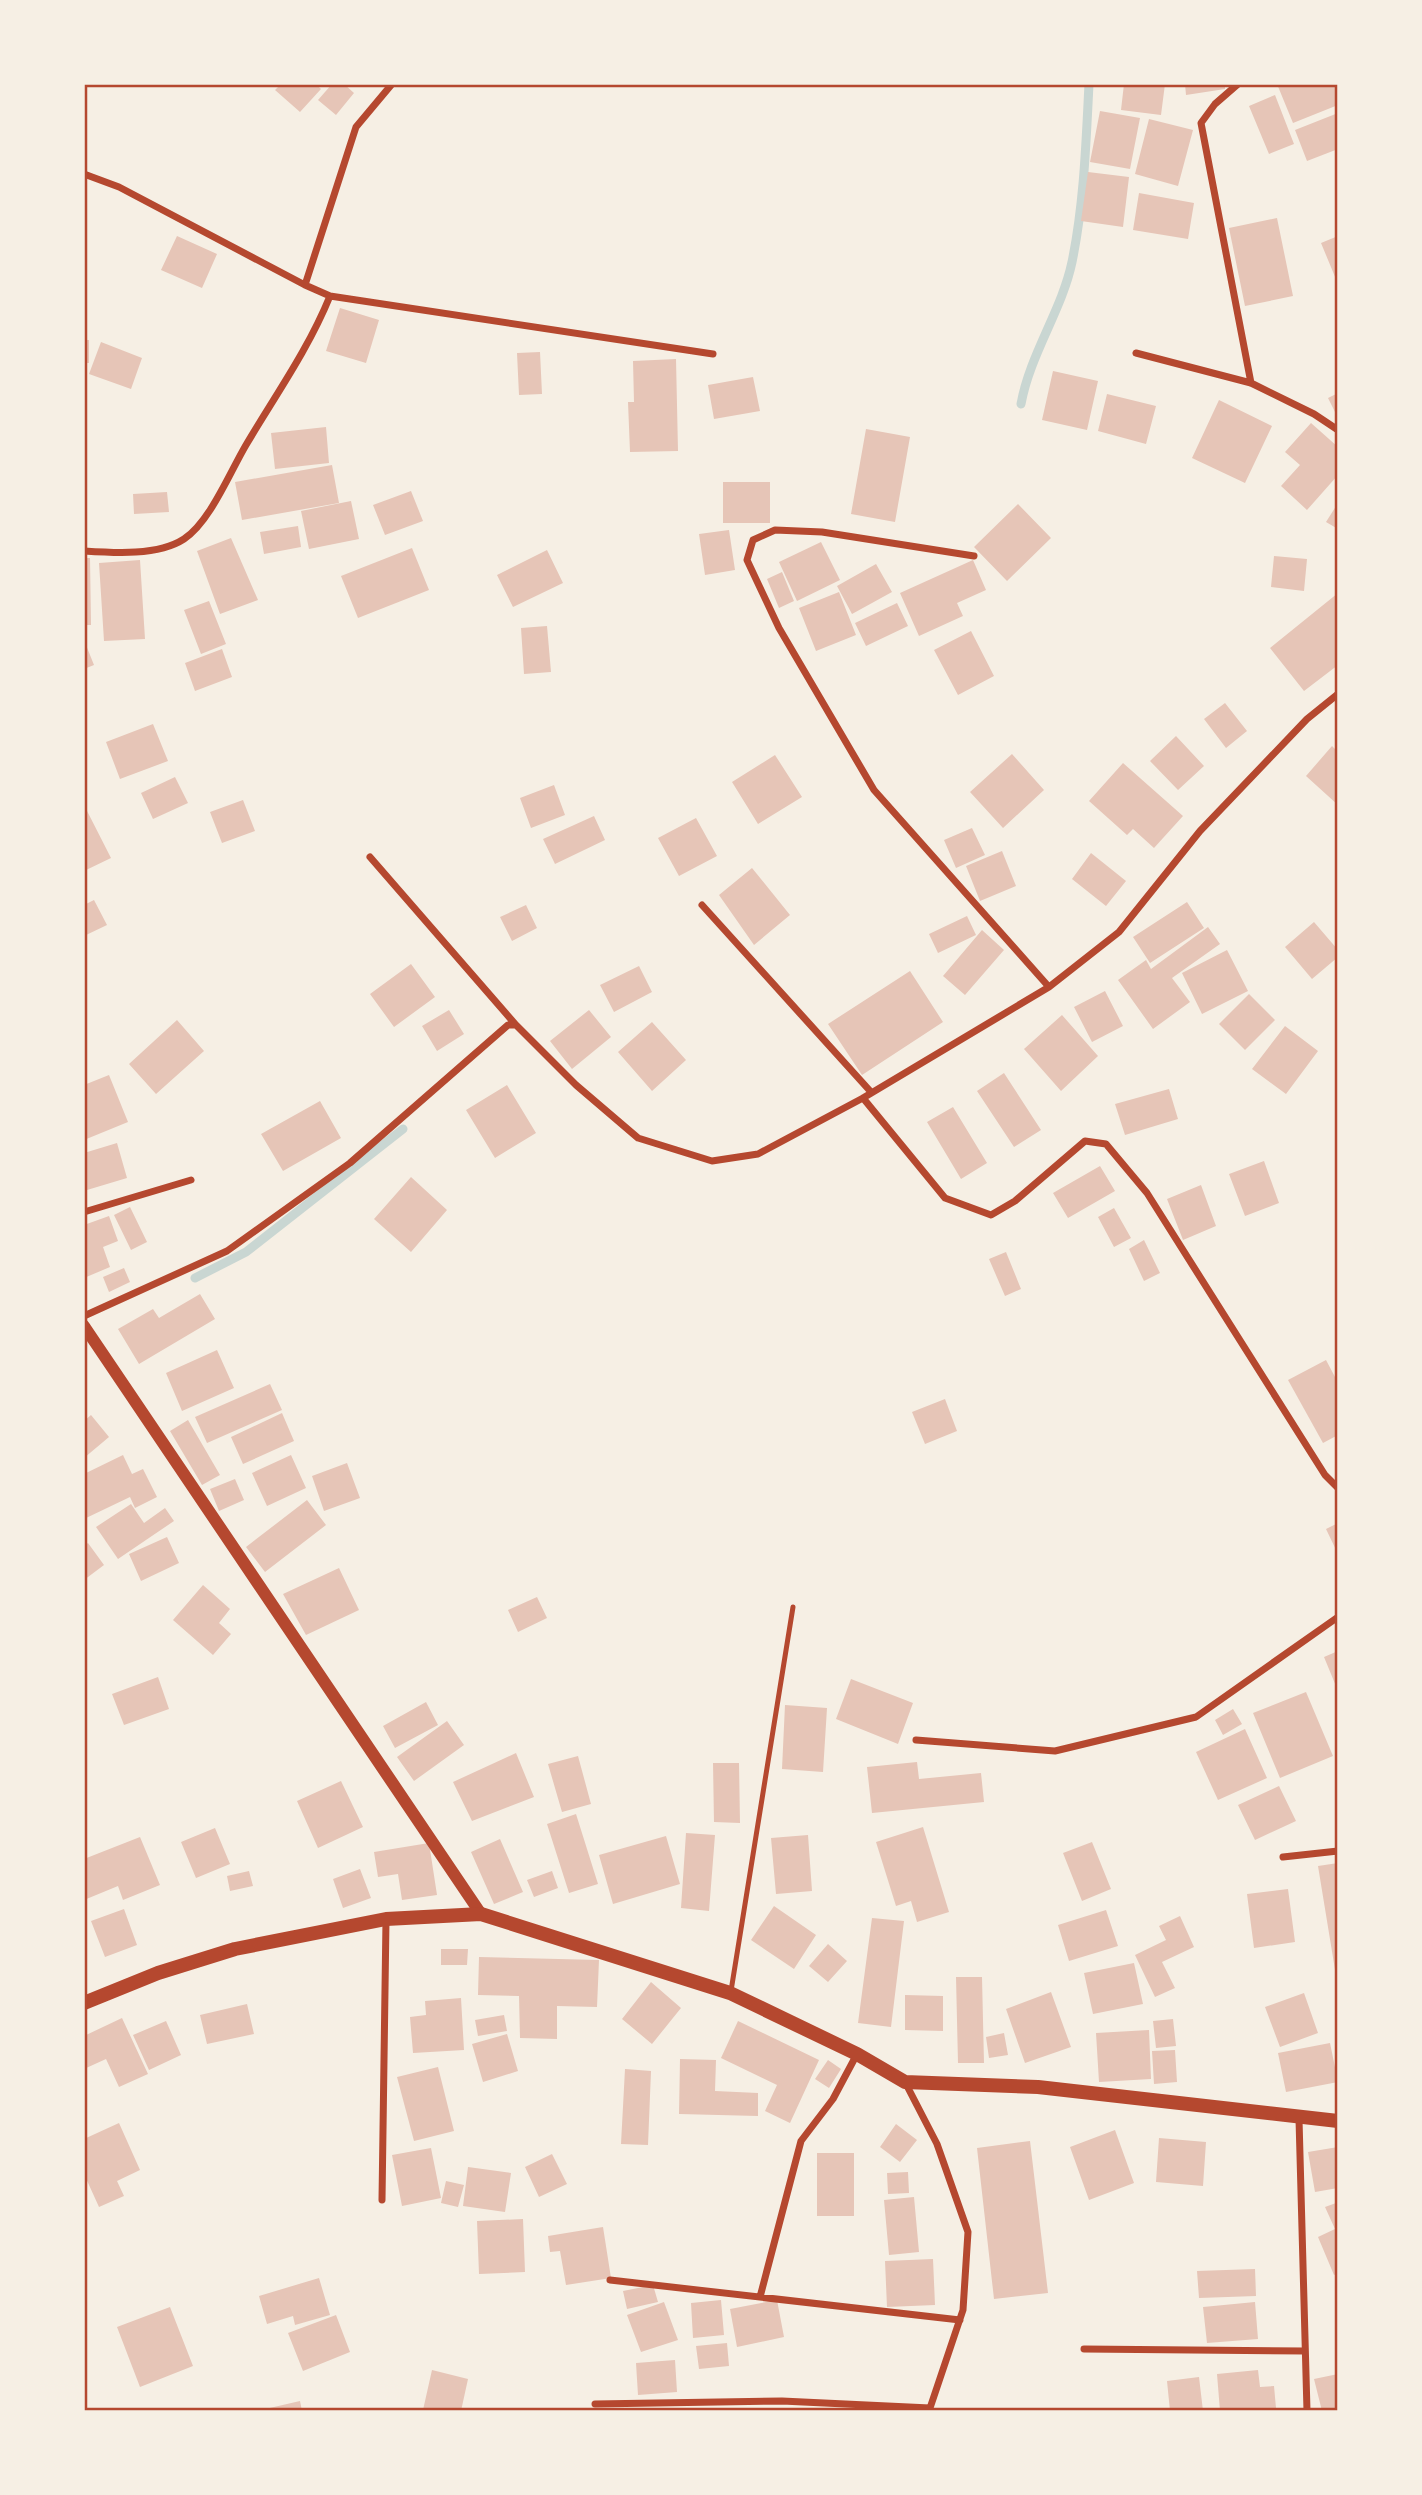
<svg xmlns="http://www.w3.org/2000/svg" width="1422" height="2495" font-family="'Nunito Sans',sans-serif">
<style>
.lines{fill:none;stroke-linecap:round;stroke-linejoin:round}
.stream{stroke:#c9d6d2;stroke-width:9}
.building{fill:#e6c5b7}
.service{stroke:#b5482f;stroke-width:5}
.minor{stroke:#b5482f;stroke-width:7}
.tertiary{stroke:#b5482f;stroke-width:12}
.secondary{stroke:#b5482f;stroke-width:14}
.neatline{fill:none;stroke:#b5482f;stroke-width:2.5}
</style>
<rect width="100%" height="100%" fill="#f6efe4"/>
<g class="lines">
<!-- stream -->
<path class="stream" d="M1021,404C1030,354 1062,310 1072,262C1084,204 1086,143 1089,84
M195,1278L246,1252L403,1129"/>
</g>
<!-- building -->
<path class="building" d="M281,84H316L321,89L300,112L275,90Z
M332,84H344L354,93L336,115L318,100Z
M1124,84H1165L1161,115L1121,110Z
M1185,84H1225V89L1186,95Z
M1277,84H1338V105L1293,123Z
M1275,95L1294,144L1269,154L1249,106Z
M1100,111L1140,118L1130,169L1090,162Z
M1338,113V149L1307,161L1295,130Z
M1149,119L1193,130L1178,186L1135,174Z
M1088,172L1129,177L1123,227L1081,221Z
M1139,193L1194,203L1188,239L1133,230Z
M1277,218L1293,296L1245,306L1229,228Z
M177,236L217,254L202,288L161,270Z
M1338,236V284L1321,243Z
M340,308L379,320L366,363L326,351Z
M84,340H89V363H84Z
M101,342L142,358L131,389L89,374Z
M540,352L542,394L519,395L517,353Z
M676,359L678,451L630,452L628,402H634L633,361Z
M1053,371L1098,381L1087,430L1042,420Z
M753,377L760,411L714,419L708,385Z
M1338,393V418L1328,398Z
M1107,394L1156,406L1146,444L1098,431Z
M1219,400L1272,426L1245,483L1192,458Z
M1311,423L1338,447V475L1307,510L1281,486L1300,465L1285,452Z
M326,427L329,463L275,469L271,433Z
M866,429L910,437L895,522L851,514Z
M332,465L339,503L242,520L235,482Z
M723,482H770V523H723Z
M411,491L423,521L385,535L373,505Z
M167,492L169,512L134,514L133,494Z
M351,501L359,539L309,549L301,511Z
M1338,503V529L1326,522Z
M1018,504L1051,538L1007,581L974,547Z
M298,526L301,547L264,554L260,532Z
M729,530L735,570L705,575L699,534Z
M231,538L258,600L220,614L197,551Z
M821,542L840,580L797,601L779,562Z
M412,548L429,590L358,618L341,576Z
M547,550L563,583L513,607L497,575Z
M1274,556L1307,559L1304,591L1271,587Z
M84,558H90L91,625H84Z
M140,560L145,639L104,641L99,563Z
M973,560L986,590L957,603L963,616L919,636L900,593Z
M876,564L892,592L852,614L837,586Z
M782,572L794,601L779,608L767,579Z
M839,592L856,635L816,651L799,608Z
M1338,593V665L1304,691L1270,648Z
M209,601L226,644L201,654L184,610Z
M897,603L908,626L866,646L855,623Z
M547,626L551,672L524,674L521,628Z
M971,631L994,676L958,695L934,650Z
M84,640L94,665L84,669Z
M222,649L232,677L195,691L185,663Z
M1225,703L1247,731L1226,748L1204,719Z
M153,724L168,761L120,779L106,742Z
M1176,736L1204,766L1178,790L1150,761Z
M1332,746L1338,752V805L1306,776Z
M1012,754L1044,790L1003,828L970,792Z
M775,755L802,797L758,824L732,782Z
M1123,763L1183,816L1154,848L1133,829L1127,835L1089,801Z
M175,777L188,803L153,819L141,793Z
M554,785L565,815L531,828L520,798Z
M243,800L255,831L222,843L210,812Z
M84,805L111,858L84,871Z
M594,816L605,840L555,864L543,839Z
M696,818L717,856L679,876L658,838Z
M972,828L985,855L956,868L944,840Z
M1002,851L1016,886L980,901L966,866Z
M1091,853L1126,881L1106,906L1072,879Z
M752,868L790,915L754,945L719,895Z
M94,900L107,925L84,936V905Z
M1187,902L1204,928L1150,963L1133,937Z
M526,905L537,928L512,941L500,917Z
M967,916L976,935L938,953L929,934Z
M1314,922L1338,950V957L1312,979L1285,947Z
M1208,927L1220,944L1172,978L1190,1002L1153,1029L1118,980L1146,960L1151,969Z
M982,930L1004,950L965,995L943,976Z
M1227,950L1248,991L1202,1014L1182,973Z
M411,964L435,997L394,1027L370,994Z
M639,966L652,992L614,1012L600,985Z
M910,971L943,1022L862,1075L828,1024Z
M1105,991L1123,1026L1092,1042L1074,1007Z
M1249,994L1275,1020L1245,1050L1219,1024Z
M449,1010L464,1034L437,1051L422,1026Z
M589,1010L611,1037L572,1069L550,1041Z
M1062,1015L1098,1056L1061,1091L1024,1049Z
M177,1020L204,1051L156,1094L129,1064Z
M652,1022L686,1060L652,1091L618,1052Z
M1285,1026L1318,1051L1286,1094L1252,1069Z
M1004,1073L1041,1130L1014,1147L977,1091Z
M109,1075L128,1122L84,1140V1085Z
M507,1085L536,1133L495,1158L466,1110Z
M1169,1089L1178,1119L1125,1135L1115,1104Z
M320,1101L341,1138L283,1171L261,1134Z
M953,1107L987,1163L961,1179L927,1122Z
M117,1143L127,1178L87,1190L84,1153Z
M1264,1161L1279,1203L1245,1216L1229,1174Z
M1100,1166L1115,1191L1068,1218L1053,1193Z
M411,1177L447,1210L411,1252L374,1219Z
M1201,1185L1216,1226L1183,1240L1167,1199Z
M130,1207L147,1242L131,1250L114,1215Z
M1114,1208L1131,1238L1114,1247L1098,1217Z
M109,1216L118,1241L103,1247L110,1267L84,1278V1225Z
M1144,1240L1160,1273L1144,1281L1129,1249Z
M1006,1252L1021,1289L1005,1296L989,1259Z
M124,1268L130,1282L109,1292L103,1277Z
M200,1294L215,1319L139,1364L118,1329L153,1309L159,1318Z
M217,1350L234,1388L182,1411L166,1373Z
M1326,1360L1335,1377L1338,1375V1435L1323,1443L1288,1380Z
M270,1384L282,1410L207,1443L195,1417Z
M945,1399L957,1431L925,1444L912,1412Z
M282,1413L294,1441L243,1464L231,1437Z
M91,1415L109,1437L84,1458V1421Z
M188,1420L220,1475L202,1485L170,1431Z
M123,1455L132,1474L143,1469L157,1497L135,1508L130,1497L84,1519V1474Z
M291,1455L306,1488L267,1506L252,1473Z
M347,1463L360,1498L324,1511L312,1476Z
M235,1479L244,1500L219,1511L210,1489Z
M307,1500L326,1525L265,1572L246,1547Z
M131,1504L144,1523L165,1508L174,1521L118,1559L96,1527Z
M1338,1523V1554L1326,1529Z
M167,1537L179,1563L141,1581L129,1554Z
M88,1543L104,1565L84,1580V1546Z
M339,1568L359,1610L306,1635L283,1594Z
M203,1585L230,1609L219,1623L231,1634L213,1655L173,1620Z
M537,1597L547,1618L518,1632L508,1610Z
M1338,1651V1691L1324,1657Z
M158,1677L169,1709L124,1725L112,1694Z
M851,1679L913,1703L898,1744L836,1719Z
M1306,1692L1333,1756L1280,1778L1253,1713Z
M426,1702L438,1725L395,1748L383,1726Z
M785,1705L827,1708L823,1772L782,1769Z
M1233,1709L1242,1724L1223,1735L1215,1720Z
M447,1721L464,1745L414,1781L397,1757Z
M1245,1729L1267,1778L1218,1800L1196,1752Z
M516,1753L534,1797L472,1821L453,1782Z
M578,1756L591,1804L562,1812L548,1764Z
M917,1762L919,1779L981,1773L984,1802L872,1813L867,1767Z
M713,1763H739L740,1823L714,1822Z
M341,1781L363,1827L318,1848L297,1801Z
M1279,1786L1296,1821L1255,1840L1238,1805Z
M576,1814L598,1884L569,1893L547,1824Z
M923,1827L949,1912L917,1922L911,1901L896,1906L876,1842Z
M215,1828L230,1864L196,1878L181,1842Z
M686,1833L715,1835L709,1911L681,1908Z
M808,1835L812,1891L776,1894L771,1838Z
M666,1836L680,1884L613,1904L599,1855Z
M140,1837L160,1885L123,1900L118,1886L84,1900V1859Z
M500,1839L523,1892L494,1904L471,1852Z
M1092,1842L1111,1889L1082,1901L1063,1853Z
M429,1843L437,1895L402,1900L398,1874L378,1877L374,1852Z
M1338,1863V1981L1337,1982L1318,1866Z
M360,1869L371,1898L343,1908L333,1879Z
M249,1871L253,1886L230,1891L227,1876Z
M552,1871L558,1888L534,1897L527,1880Z
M1288,1889L1295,1942L1254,1948L1247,1894Z
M774,1906L816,1935L794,1969L751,1940Z
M124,1909L137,1945L105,1957L91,1921Z
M1106,1910L1118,1946L1069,1961L1058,1925Z
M1180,1916L1194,1947L1162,1962L1175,1988L1155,1997L1135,1955L1166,1940L1159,1926Z
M872,1918L904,1921L891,2027L858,2023Z
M828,1944L847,1961L828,1982L809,1966Z
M441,1949H468L467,1965H441Z
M479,1957L599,1960L597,2007L557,2006V2039L520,2038L519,1996L478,1995Z
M1134,1963L1143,2004L1093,2014L1084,1973Z
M956,1977H982L984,2063H958Z
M651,1982L681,2008L652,2044L622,2019Z
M1051,1992L1071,2047L1025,2063L1006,2009Z
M1304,1993L1318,2033L1280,2047L1265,2007Z
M905,1995L943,1996V2031L905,2030Z
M461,1998L464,2050L413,2053L410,2017L426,2015L425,2001Z
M247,2004L254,2034L207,2044L200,2015Z
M504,2015L507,2031L478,2036L475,2020Z
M122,2018L148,2074L119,2087L106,2059L84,2069V2036Z
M1173,2019L1176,2046L1156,2048L1153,2021Z
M166,2021L181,2055L149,2070L133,2035Z
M738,2021L819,2060L790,2123L765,2111L777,2085L721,2058Z
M1149,2030L1151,2079L1099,2082L1096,2033Z
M1004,2033L1008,2055L989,2058L986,2037Z
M507,2034L518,2071L483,2082L472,2044Z
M1330,2043L1338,2082L1286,2092L1278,2053Z
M1175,2050L1177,2082L1154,2084L1152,2051Z
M680,2059L716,2060L715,2091L758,2093V2116L679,2114Z
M828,2060L841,2069L829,2088L815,2079Z
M438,2067L454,2131L414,2141L397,2077Z
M625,2069L651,2071L648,2145L621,2144Z
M119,2123L140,2170L117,2181L124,2196L99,2207L84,2174V2139Z
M896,2124L917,2140L900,2162L880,2147Z
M1115,2130L1134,2183L1089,2200L1070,2147Z
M1159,2138L1206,2142L1203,2186L1156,2182Z
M1030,2141L1048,2293L994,2299L977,2148Z
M1338,2147V2188L1315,2192L1308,2152Z
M431,2148L441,2198L402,2206L392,2155Z
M817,2153H854V2216H817Z
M552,2154L567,2184L539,2197L525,2167Z
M468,2167L511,2173L505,2212L463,2206Z
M908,2172L909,2193L888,2194L887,2173Z
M446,2181L464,2185L458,2207L441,2203Z
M914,2197L919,2252L889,2255L884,2200Z
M1336,2203L1338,2273L1334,2275L1318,2237L1335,2229L1325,2207Z
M523,2219L525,2272L479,2274L477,2221Z
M603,2227L611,2278L566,2285L560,2251L550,2252L548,2236Z
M933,2259L935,2305L887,2307L885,2261Z
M1255,2269L1256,2296L1199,2298L1197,2271Z
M319,2278L330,2315L295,2325L293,2316L267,2324L259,2296Z
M653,2285L658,2302L627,2309L623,2291Z
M721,2300L724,2335L693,2338L691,2303Z
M777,2300L784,2337L737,2347L730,2309Z
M664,2302L678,2340L641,2352L627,2315Z
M1255,2302L1258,2339L1207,2343L1203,2307Z
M170,2307L193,2366L140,2387L117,2327Z
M336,2315L350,2352L303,2371L288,2333Z
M727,2343L729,2366L699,2369L696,2346Z
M675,2360L677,2392L638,2395L636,2363Z
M432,2370L468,2379L461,2411L423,2410Z
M1258,2370L1260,2387L1274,2386L1276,2408L1220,2411L1217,2374Z
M1338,2374V2411H1322L1314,2379Z
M1199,2377L1203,2411H1170L1167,2381Z
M300,2401L302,2411H261V2410Z"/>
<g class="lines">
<!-- service -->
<path class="service" d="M731,1991L793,1607"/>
<!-- minor -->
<path class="minor" d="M1238,84L1215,104L1201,123L1251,383
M84,174L119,187L305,285L356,127L392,84
M330,296L713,354
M1136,353L1251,383L1314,414L1338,430
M84,551C114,553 158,556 184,539C210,522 230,472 246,445C275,396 308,350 330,296L305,285
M974,556L822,532L775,530L753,540L747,560L779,628L874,790L1049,987
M370,857L516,1025
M702,905L871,1092
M863,1098L945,1198L991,1215L1015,1201L1085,1141L1106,1144L1147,1193L1325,1475L1338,1488
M84,1212L191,1180
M84,1316L227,1251L350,1163L508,1025H516L576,1085L638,1138L712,1161L758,1154L863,1098L1049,987L1119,932L1200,831L1307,719L1338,694
M916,1740L1055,1751L1196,1717L1338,1617
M1283,1857L1338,1851
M905,2082L937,2144L968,2232L963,2310L929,2411
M1299,2119L1307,2411
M382,2200L386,1920
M610,2280L960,2320
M760,2297L801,2141L833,2099L857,2054
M1084,2349L1305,2351
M595,2404L782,2401L930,2408"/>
<!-- tertiary -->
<path class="tertiary" d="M84,1326L481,1914"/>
<!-- secondary -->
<path class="secondary" d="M84,2003L158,1973L235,1949L386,1919L481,1914L730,1993L857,2054L905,2082L1038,2087L1338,2121"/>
</g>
<!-- border -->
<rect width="1422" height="2495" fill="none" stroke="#f6efe4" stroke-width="172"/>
<rect x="86" y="86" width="1250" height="2323" class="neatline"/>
</svg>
